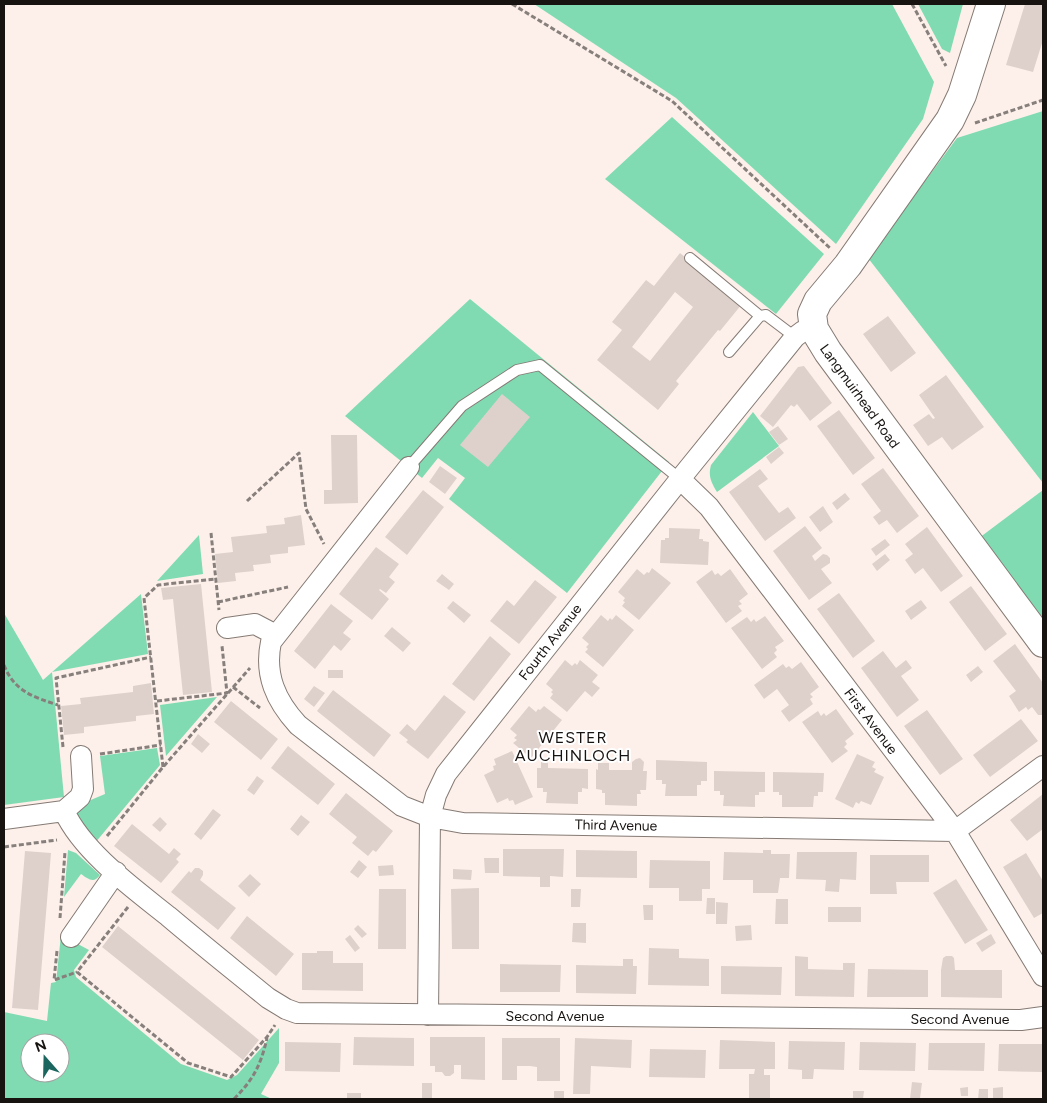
<svg xmlns="http://www.w3.org/2000/svg" width="1047" height="1103" font-family="Figtree,sans-serif">
<style>
.green{fill:#81dbb2;fill-rule:evenodd}
.building{fill:#ded1cc;fill-rule:evenodd}
.lines{fill:none;stroke-linecap:round;stroke-linejoin:round}
.lane-casing{stroke:#857a74;stroke-width:12}
.street-casing{stroke:#857a74;stroke-width:22}
.secondary-casing{stroke:#857a74;stroke-width:30}
.path{stroke:#877f7b;stroke-width:3;stroke-dasharray:5 2.5;stroke-linecap:butt}
.lane{stroke:#fff;stroke-width:10}
.street{stroke:#fff;stroke-width:20}
.secondary{stroke:#fff;stroke-width:28}
.labels{text-anchor:middle;stroke-width:4;stroke-linejoin:round;paint-order:stroke}
.street-label{font-size:14px;fill:#171311;stroke:#fff}
.quarter-label{font-size:16px;letter-spacing:1px;fill:#171311;stroke:#fff}
</style>
<rect width="100%" height="100%" fill="#fdf0ea"/>
<!-- green -->
<path class="green" d="M534,4H892L934,82L923,119L836,244L676,98Z
M918,4H963L950,53L942,49Z
M1043,111V483L868,258L957,138Z
M672,117L824,254L776,314L605,179Z
M470,299L669,462L567,593L449,499L465,478L438,458L422,478L345,416Z
M753,412L779,446L717,492C711,482 708,476 711,465Z
M1043,490V622L979,538Z
M199,535L203,574L157,581Z
M141,594L148,654L52,672L64,797L4,805V613L43,680Z
M217,697L166,756L160,705Z
M157,748L160,765L95,843L80,824L76,813L86,802L105,794L100,756Z
M68,850L76,853L100,875C94,884 88,879 81,874L64,897Z
M61,935L89,950L74,970L76,977L181,1064L227,1080L237,1075L279,1028V1063L261,1094L272,1099H4V1012L47,1021L51,983L56,982ZM30,1043H60V1073H30Z"/>
<!-- building -->
<path class="building" d="M1025,4H1043V40L1033,72L1006,65Z
M680,253L742,304L720,331L718,330L676,381L679,384L658,410L597,360L622,330L612,322L646,280L654,286ZM675,292L693,307L650,361L632,347Z
M888,316L916,353L891,372L863,334Z
M804,366L832,403L810,421L797,404L794,407L791,405L773,427L760,416L798,367Z
M946,375L984,427L952,450L942,437L928,446L913,425L929,414L933,419L935,418L919,395Z
M502,394L530,417L488,467L460,445Z
M839,410L875,458L853,475L817,426Z
M778,426L788,439L779,445L769,432Z
M331,435H357L358,503L324,504V490H332Z
M779,447L784,453L771,464L766,457Z
M440,466L457,478L445,494L429,482Z
M883,468L919,516L897,533L887,520L879,525L873,517L881,511L861,484Z
M760,469L768,479L758,486L779,513L788,507L796,518L765,541L729,492Z
M423,490L444,507L407,555L385,537Z
M845,493L850,499L837,510L832,503Z
M823,506L833,522L820,532L809,517Z
M301,515L305,545L288,547V553L270,555L271,563L253,565L254,571L235,573L236,581L218,583L215,554L233,552L231,537L267,533L266,526L285,524L284,518Z
M805,526L822,548L812,556L815,561L823,554L827,555L830,558V563L821,569L832,583L809,600L773,551Z
M927,527L963,576L941,592L923,568L915,574L905,560L913,554L905,544Z
M669,528L700,529L699,539H703V541L709,542L708,565L660,563L661,540H665V538H669Z
M885,539L890,545L876,556L871,549Z
M376,547L399,564L389,577L395,582L386,593L380,589L379,590L389,599L372,620L339,594Z
M885,554L890,560L877,571L872,564Z
M652,568L671,583L639,620L622,606L625,602L623,601L625,598L618,592L637,569L644,575L647,572L649,573Z
M730,569L748,594L739,601L742,604L738,606L742,611L726,623L696,582L712,570L715,575L718,573L721,576Z
M442,574L454,584L449,590L436,581Z
M535,580L557,597L519,644L490,621L507,600L514,606Z
M201,584L212,692L183,695L173,599L163,600L161,588Z
M971,586L1007,634L985,651L949,602Z
M839,593L875,641L853,658L817,609Z
M921,600L927,608L911,620L905,611Z
M453,601L471,615L464,623L447,608Z
M331,604L353,621L343,633L351,639L341,651L334,645L315,669L294,651Z
M601,615L608,621L610,618L612,620L616,615L634,630L603,667L585,652L588,649L586,647L589,644L582,638Z
M765,616L784,641L775,647L777,650L774,653L777,657L762,669L731,628L747,617L751,622L754,619L756,622Z
M392,627L411,643L403,652L384,636Z
M490,636L511,654L474,701L452,684Z
M1015,644L1043,683V715H1038L1032,707L1028,710L1026,707L1019,712L1009,696L1016,691L993,661Z
M883,651L896,668L906,660L912,668L901,676L919,700L897,717L861,668Z
M565,660L572,666L575,663L577,665L580,660L598,675L592,682L600,688L592,697L585,691L567,712L550,698L553,694L551,692L553,690L546,684Z
M801,662L819,687L810,694L813,697L810,699L813,704L789,722L781,711L789,705L777,689L764,699L754,685L783,664L786,668L789,666L792,669Z
M978,666L983,672L971,682L966,675Z
M328,670H343V678H328Z
M151,683L154,714L136,716V721L84,727V733L64,735L61,706L81,704L80,698L133,692V686Z
M314,686L325,693L314,707L304,699Z
M333,690L391,735L374,757L317,711Z
M444,695L466,712L428,759L406,742L408,740L399,733L407,724L415,731Z
M231,701L278,739L261,760L214,722Z
M529,706L536,712L538,709L540,710L544,706L562,720L531,758L513,743L517,740L514,738L517,735L510,729Z
M836,709L854,734L845,741L847,744L844,747L848,751L832,763L802,722L818,711L821,716L824,713L826,716Z
M927,710L963,759L940,775L904,726Z
M1021,719L1038,741L990,777L973,755Z
M198,734L210,744L202,753L191,744Z
M288,746L335,784L318,805L271,768Z
M512,751L533,797L515,805L513,800L509,801L508,798L497,803L484,775L494,770L493,766L496,765L494,759Z
M857,754L875,762L872,767L876,769L874,772L884,777L871,805L861,801L859,804L856,802L853,808L835,799Z
M640,758L644,762L643,771H647L646,790H640L641,794H637V806L605,805V793H602V790L596,789V769L598,770V763H609V770H632V762L636,759Z
M656,760L707,762V781H701V785H697V796H665L666,784H662V780H656Z
M541,761H548V768L588,769V789L582,788V792H578V804L546,803L547,792H543V788H537V768H541Z
M714,771L765,772V792H759V795H755V807L723,806L724,795H720V791H714Z
M773,772L824,773L823,792H818V796H814L813,807H782V795H779V792H773Z
M257,776L264,781L254,795L247,790Z
M346,793L393,831L376,852L373,850L368,856L352,843L357,837L329,814Z
M1043,794V829L1027,841L1010,820Z
M213,809L221,815L201,840L194,834Z
M301,815L310,822L298,836L290,829Z
M160,817L167,824L160,832L152,825Z
M132,824L169,854L174,848L181,854L176,859L179,862L161,883L114,846Z
M503,849H564L563,877L550,876V887H540V877L503,876Z
M576,850L637,851V878L576,877Z
M763,850H771V854H790L789,878H780L778,893H753V880H723L724,852L763,853Z
M25,851L51,853L38,1010L12,1008Z
M797,852H857L856,880L840,879L839,892L825,891L826,880L796,879Z
M1026,853L1043,881V913L1034,918L1003,867Z
M870,855H929V882H896L897,894H870Z
M484,858H499V873H485Z
M359,860L367,867L358,878L350,872Z
M650,860L710,861V889H702V901H679V888H649Z
M393,865L394,875L379,876L378,866Z
M195,868H199L203,871V875L200,880L236,908L218,930L171,892L189,871L191,873Z
M453,869L472,870L471,880L453,879Z
M250,874L261,884L249,897L238,886Z
M956,879L988,930L965,944L933,893Z
M479,888V949H452L451,889Z
M379,889H406V949H378Z
M571,889H581L580,907H571Z
M707,898H715V914H706Z
M776,899H788V924H775Z
M716,902L728,903L727,924H716Z
M643,905H653V920H644Z
M828,907H861V922H828Z
M247,916L294,954L276,976L230,938Z
M573,923H586V943L572,942Z
M358,925L367,934L362,938L354,929Z
M751,925L752,940L736,941L735,926Z
M118,926L259,1040L243,1060L102,947Z
M991,934L996,943L982,952L976,943Z
M350,935L360,948L355,952L345,939Z
M649,948L679,949V958L709,959V986L648,985Z
M317,951H333V963H363V991L302,990V953H317Z
M795,956L808,957V969L843,970V963H855L854,997L795,996Z
M946,956H952L954,958L955,970H1002V998L941,997V970L943,958Z
M623,959H633V966H637L636,994L576,993V965L623,966Z
M500,964L561,965L560,992H500Z
M721,966L782,967L781,995L721,994Z
M868,969L928,970V997H867Z
M354,1037L414,1038V1066L353,1065Z
M430,1037H485V1080L461,1079V1065H454V1073L450,1076H445L442,1072H435V1066H430Z
M502,1038H560V1081H537V1067L530,1066H517V1080H502Z
M575,1038L632,1040L631,1068L591,1066L590,1094H573Z
M720,1040L775,1042V1069H764V1075H770V1099H749V1074H754L755,1069H719Z
M789,1041L845,1042L844,1070L814,1069L813,1079H802V1070L788,1069Z
M285,1042L341,1043L340,1072L285,1071Z
M860,1042L916,1043L915,1071L859,1070Z
M929,1043H985L984,1071L928,1070Z
M999,1044H1043V1072L998,1071Z
M650,1049L706,1050L705,1078L649,1077Z
M912,1082L922,1083L920,1099H910Z
M422,1083H432V1099H422Z
M968,1087V1096H961L960,1088Z
M1003,1087V1099H993V1088Z
M979,1089H988V1099H978Z
M554,1091H564V1099H554Z
M853,1091H864L863,1099H853Z
M347,1093H361V1099H347Z"/>
<g class="lines">
<!-- lane casing -->
<g class="lane-casing">
<path id="lane" d="M690,258L760,316
M729,352L760,316L766,315L795,337
M409,467L462,406L517,370L540,365L680,479"/>
</g>
<!-- street casing -->
<g class="street-casing">
<path id="street" d="M409,467L271,642C264,675 276,701 298,725L402,806L430,817L463,823L955,831L1043,766
M680,479L709,507L955,831L1043,976
M227,628L255,624L276,635
M64,811C83,852 133,888 168,916C201,944 235,971 268,998L286,1009L297,1013L1021,1020L1043,1017
M4,819L64,811L80,797L83,789L81,756
M71,937L116,872
M428,1015L430,817L436,795L446,774L680,479L795,337L803,331L814,329"/>
</g>
<!-- secondary casing -->
<g class="secondary-casing">
<path id="secondary" d="M991,4L962,95L950,120L848,265L818,301L812,314L814,329L828,352L1043,643"/>
</g>
<!-- path -->
<path class="path" d="M512,4L672,101L831,249
M912,4L946,66
M975,123L1043,100
M247,501L299,453L306,509L324,544
M211,533L219,610
M218,602L288,587
M4,665C14,691 33,697 58,705
M233,687L260,708
M157,701L227,693L222,646
M63,747L56,678L151,657
M100,754L161,745
M163,767L144,598L158,585L215,579
M107,836L163,767L250,668
M4,847L57,840
M128,907L77,972L188,1063L231,1077L267,1037L275,1025
M60,918L65,852
M57,951L54,980L77,972
M234,1099C253,1080 261,1065 267,1038"/>
<!-- lane -->
<use href="#lane" class="lane"/>
<!-- street -->
<use href="#street" class="street"/>
<!-- secondary -->
<use href="#secondary" class="secondary"/>
</g>
<g class="labels">
<!-- street labels -->
<g class="street-label">
<text transform="translate(860 396) rotate(54)" y="5">Langmuirhead Road</text>
<text transform="translate(550 642) rotate(-52)" y="5">Fourth Avenue</text>
<text transform="translate(871 721) rotate(53)" y="5">First Avenue</text>
<text transform="translate(616 825) rotate(1)" y="5">Third Avenue</text>
<text x="555" y="1021">Second Avenue</text>
<text x="960" y="1024">Second Avenue</text>
</g>
<!-- quarter labels -->
<g class="quarter-label">
<text x="573" y="743">WESTER<tspan x="573" dy="18">AUCHINLOCH</tspan></text>
</g>
</g>
<!-- border -->
<rect width="1047" height="1103" fill="none" stroke="#171311" stroke-width="10"/>
<!-- north arrow -->
<g transform="translate(45 1058) rotate(340)"><circle r="24" fill="#ffffff" stroke="#a2a1a0"/>
<path d="M0-4L9 19L0 12L-9 19Z" fill="#1b665e"/>
<text y="-8" font-size="14" font-weight="bold" text-anchor="middle" fill="#171311">N</text>
</g>
</svg>
